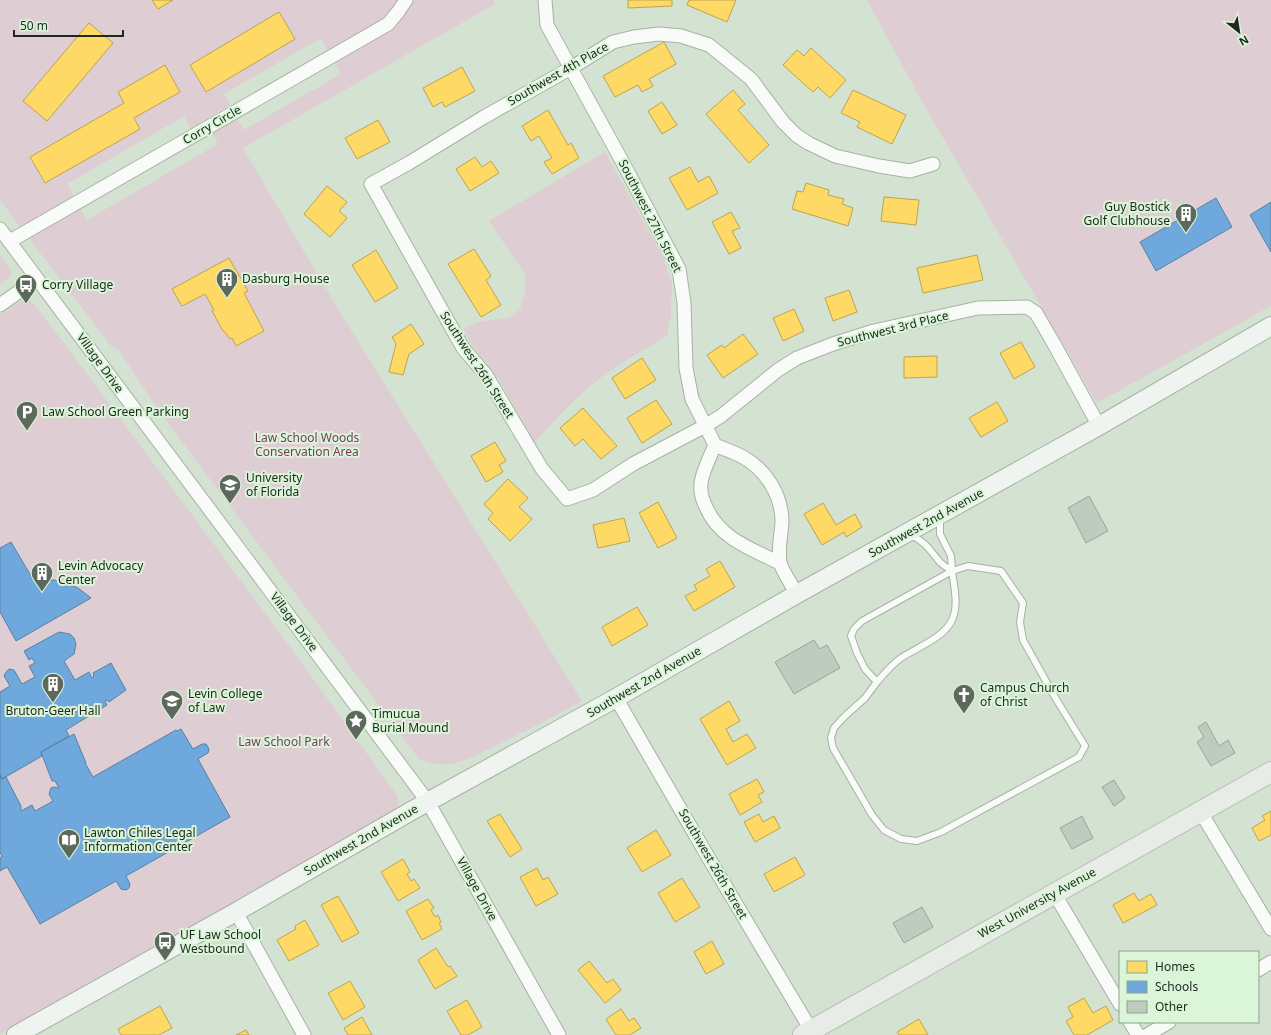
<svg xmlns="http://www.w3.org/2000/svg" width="1271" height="1035" font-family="'Noto Sans',sans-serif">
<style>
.green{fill:#dfcdd4;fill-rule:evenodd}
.homes{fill:#ffd966;stroke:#bca450}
.schools{fill:#6fa8dc;stroke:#5782a3}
.building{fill:#bfcbbe;stroke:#99a598}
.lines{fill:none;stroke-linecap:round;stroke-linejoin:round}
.service-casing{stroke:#a6b2a4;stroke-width:8}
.minor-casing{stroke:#a6b2a4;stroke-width:15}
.secondary-casing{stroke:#a6b2a4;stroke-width:20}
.primary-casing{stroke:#b6bdb5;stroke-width:22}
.path{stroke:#cdd1cd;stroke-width:2.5;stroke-dasharray:1 3;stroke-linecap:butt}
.service{stroke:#f8fbf8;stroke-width:6}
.minor{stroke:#f8fbf8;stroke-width:13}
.secondary{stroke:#f0f4f0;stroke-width:18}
.primary{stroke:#e7ede6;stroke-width:20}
.labels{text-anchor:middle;stroke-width:4;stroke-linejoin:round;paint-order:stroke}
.street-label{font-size:12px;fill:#1e281e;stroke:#daf5d8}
.poi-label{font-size:12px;fill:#1e281e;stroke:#daf5d8;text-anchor:start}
.park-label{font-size:12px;fill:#7a3864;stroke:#daf5d8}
</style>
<rect width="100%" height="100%" fill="#d3e2d1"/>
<!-- green -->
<path class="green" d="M0,0H152L158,9L173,0H399L384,19L329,52L321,38L224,94L230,105L191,129L184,116L67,184L87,220L218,144L212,133L237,119L244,130L341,74L335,62L403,16L413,0H492L495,4L243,148L338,309L582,701C551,718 521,734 489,749C479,753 469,760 458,762C446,766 431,765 419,759L159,411L118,349L111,346L0,200ZM279,12L295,39L205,91L190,65ZM89,23L113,43L47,121L24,101ZM164,66L179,92L134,118L140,129L45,183L30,157L124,103L118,92Z
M867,0H1271V306L1097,403L920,98Z
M605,152L663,257L672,283L671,315L667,336C640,352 613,367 589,387C570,403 552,423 535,442L499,380L472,346L463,329L481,321L509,318L520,309L525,292V274L489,221Z
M0,255L10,269L12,274L0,285Z
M26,299L33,303L64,343L291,648L396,794C403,808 392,812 381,819L141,956L0,1034V315L21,301Z"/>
<!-- homes -->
<path class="homes" d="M152,0H173L158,9Z
M628,0H672V6L628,8Z
M689,0H736L727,22L687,5Z
M279,12L295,39L206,92L190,65Z
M89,23L113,43L47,121L23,101Z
M664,42L676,64L649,79L653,86L642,92L638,85L615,97L603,76Z
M811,48L846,80L830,98L818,87L813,92L783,65L797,50L804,56Z
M165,65L180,92L134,118L140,129L45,183L30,157L124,103L118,92Z
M462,67L475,91L445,107L442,102L433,107L423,88Z
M733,90L745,104L738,110L769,145L749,163L706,114Z
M853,90L906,115L892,144L857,127L860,122L841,113Z
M662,102L677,125L662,134L648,111Z
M548,110L568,145L571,143L579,158L552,174L544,162L552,158L539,136L531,141L522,126Z
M378,120L390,142L357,159L345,138Z
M475,157L482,167L491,161L499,173L470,191L456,169Z
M690,167L698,182L709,176L718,193L687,210L669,178Z
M806,183L829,190L828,195L844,199L842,204L853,208L848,226L792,209L797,191L803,192Z
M327,186L347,202L339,211L347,218L330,237L304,214Z
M884,197L919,200L916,225L881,221Z
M731,212L740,228L732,231L741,248L729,254L712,222Z
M474,249L491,276L486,280L501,305L481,317L448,264Z
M376,250L398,288L375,302L352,265Z
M977,255L983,280L923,293L917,268Z
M229,258L248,291L244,293L264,331L236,346L232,338L230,339L224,331H223L212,311L214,310L205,294L182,306L172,289Z
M849,290L857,312L833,321L825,298Z
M794,309L804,331L783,341L773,318Z
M411,324L424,344L409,354L403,375L389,372L396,344L392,337Z
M743,334L758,354L723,378L707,355L722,345L724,348Z
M1021,342L1035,367L1014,379L1000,353Z
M937,356V377L904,378V357Z
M642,358L656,380L625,399L612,378Z
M656,400L672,424L642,443L627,418Z
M997,402L1008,421L981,437L969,418Z
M583,408L617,446L601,459L583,439L575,446L560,428Z
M495,442L506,461L499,465L503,472L486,482L471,456Z
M508,479L528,498L519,507L532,519L510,541L488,519L493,513L484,504Z
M658,502L677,538L658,548L639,513Z
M823,503L836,525L855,514L862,527L846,537L844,532L822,545L804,514Z
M624,518L630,541L598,548L593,525Z
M720,561L735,587L694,611L685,596L697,590L694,585L710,576L706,569Z
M637,607L648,625L612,646L602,627Z
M729,701L740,721L726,729L733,742L747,734L756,748L727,765L700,719Z
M757,779L764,792L758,795L762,802L740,815L729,794Z
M1271,811V835L1259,841L1252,828L1265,820L1262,816Z
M500,814L522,849L510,857L487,821Z
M759,814L763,822L774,816L780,828L755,842L744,822Z
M656,830L671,855L642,872L627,848Z
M795,857L805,875L774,892L764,874Z
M403,859L410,872L407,874L411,881L414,879L420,888L398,901L381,872Z
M537,868L543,880L548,877L558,894L536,906L520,877Z
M682,878L700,907L675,922L658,893Z
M1134,893L1139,901L1151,894L1157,905L1123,923L1113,905Z
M338,896L359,933L342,942L321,905Z
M428,899L434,908L431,910L435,917L438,915L441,922L439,923L442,929L422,940L406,911Z
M305,920L319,945L289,961L277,940L296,929L295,926Z
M712,941L724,964L706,974L694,952Z
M436,948L448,967L450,966L457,976L435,989L418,960Z
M589,961L607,983L613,979L621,990L605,1003L578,970Z
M350,981L365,1007L343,1020L328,993Z
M1084,998L1093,1013L1106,1006L1113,1020L1087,1035H1074L1066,1021L1073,1017L1068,1007Z
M467,1000L482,1027L468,1035H461L447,1011Z
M160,1006L172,1028L159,1035H121L118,1029Z
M621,1009L629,1021L634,1018L641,1028L630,1035H616L606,1019Z
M362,1017L372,1035H348L344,1028Z
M919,1019L928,1035H899L897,1032Z
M246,1030L249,1035H236Z"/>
<!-- schools -->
<path class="schools" d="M1216,198L1232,227L1156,271L1140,242Z
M1271,202V252L1250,215Z
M11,542L34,581L41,580H54L67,583L78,588L91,598L16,641L0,612V548Z
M59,632L70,634L74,638L76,644L74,654L64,661L75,680L89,672L92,678L94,676L93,673L111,663L126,690L109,702L107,700L105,701L107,705L66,730L69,736L41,752L42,756L2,779L0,775V692L10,686L4,676L6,672L9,669L14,670L22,684L35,677L29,666L35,663L32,658L29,660L24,651Z
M181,729L193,749L202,744H206L208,747L209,750L208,753L198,759L230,817L126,876L130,884L129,888L126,890L121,889L116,881L40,924L7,867L0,871V858L2,856L0,853V775L2,779L6,777L21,806V811L32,805L35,811L53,801L49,794L51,788L55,787L58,788H59L55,781H52L41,752L74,734L86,763H85L93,777L176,730L177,731Z"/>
<!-- building -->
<path class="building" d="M1089,496L1108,531L1086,543L1068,508Z
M814,640L820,649L827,645L840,668L794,694L775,662Z
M1206,722L1219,746L1228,740L1235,753L1211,766L1197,742L1204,737L1198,727Z
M1114,780L1125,798L1114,806L1102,787Z
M1082,816L1093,838L1072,849L1060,828Z
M922,907L933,927L904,943L893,923Z"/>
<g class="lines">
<!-- service casing -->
<g class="service-casing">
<path id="service" d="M940,518V534L951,556L952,571
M968,566L1001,571L1023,603L1020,622L1023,640L1056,699L1085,746L1079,757L941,832L917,841L901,839L884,830L872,815L833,748L831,738L834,728L844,717L865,698L877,682L865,669L857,653L851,636L854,629L862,621L952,571Z
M877,682C884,674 891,665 901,658C916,648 945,637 952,620C959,606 954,586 952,571C948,568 942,565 939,561C929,549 925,541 910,535"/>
</g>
<!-- minor casing -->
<g class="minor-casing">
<path id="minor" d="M545,0L547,25L622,161L679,269L684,303L686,368L692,399L715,445C724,449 734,452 743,457C766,470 782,495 782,522C781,535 778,549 780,562C781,569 793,587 797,594
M933,164L910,171L879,166L835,156L808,143L796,135L783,122L751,79L709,45L681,36L659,34L634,37L613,42L571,68L484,117L409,163L371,184L463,348L486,375L542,469L567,499L593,490L633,464L705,426L721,416L778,370L797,358L833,344L874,331L978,308L1027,307L1036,313L1054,344L1099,426
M0,229L428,802L559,1035
M10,241L388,24L398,12L406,0
M0,305L37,279
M715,445C710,457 703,470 701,483C700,492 702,499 706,507C719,538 751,549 780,563
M616,698L711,862L814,1035
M1200,811L1271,929
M1054,893L1120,1004
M236,912L304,1035
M1258,970L1271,962
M1130,1022L1138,1035
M1147,1035L1169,1022"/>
</g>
<!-- secondary casing -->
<g class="secondary-casing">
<path id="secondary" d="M16,1035L236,912L413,810L616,698L797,594L1099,426L1271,326"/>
</g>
<!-- primary casing -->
<g class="primary-casing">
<path id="primary" d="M803,1035L1271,772"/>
</g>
<!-- path -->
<path class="path" d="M1123,0L1127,11L1123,30L1122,47L1132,87L1147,160L1151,172L1170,211
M1271,55C1256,91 1243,110 1255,150C1258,161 1261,170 1271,175
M929,94L936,102L945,116L953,140L1023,264L1030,270L1044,276L1060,278L1068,276L1107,252L1136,229L1241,170L1247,167L1262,168
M1141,128L1151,132L1155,147L1154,149L1146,154
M221,135L240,154L326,300L462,514L519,613L578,702
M1160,190L1181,204
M208,325L217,320"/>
<!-- service -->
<use href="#service" class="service"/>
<!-- minor -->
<use href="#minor" class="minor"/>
<!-- secondary -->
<use href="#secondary" class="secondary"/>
<!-- primary -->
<use href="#primary" class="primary"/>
</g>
<!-- icons -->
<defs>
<g id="building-pin" transform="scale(1.15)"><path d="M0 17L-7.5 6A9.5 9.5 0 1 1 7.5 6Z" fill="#5d695d" stroke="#daf5d8"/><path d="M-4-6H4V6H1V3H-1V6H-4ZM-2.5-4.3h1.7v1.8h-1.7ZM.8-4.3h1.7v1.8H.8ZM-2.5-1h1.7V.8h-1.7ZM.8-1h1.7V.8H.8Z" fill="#fff"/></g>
<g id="bus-pin" transform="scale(1.15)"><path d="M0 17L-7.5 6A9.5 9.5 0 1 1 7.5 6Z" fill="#5d695d" stroke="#daf5d8"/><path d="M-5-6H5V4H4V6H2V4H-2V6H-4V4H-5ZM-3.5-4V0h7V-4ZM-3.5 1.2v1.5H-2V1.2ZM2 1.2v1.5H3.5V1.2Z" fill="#fff"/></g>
<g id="parking-pin" transform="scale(1.15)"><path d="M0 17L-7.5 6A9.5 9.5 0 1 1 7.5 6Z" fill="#5d695d" stroke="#daf5d8"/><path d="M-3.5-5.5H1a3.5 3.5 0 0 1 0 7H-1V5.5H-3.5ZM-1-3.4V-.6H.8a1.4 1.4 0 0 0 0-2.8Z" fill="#fff"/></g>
<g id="university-pin" transform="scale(1.15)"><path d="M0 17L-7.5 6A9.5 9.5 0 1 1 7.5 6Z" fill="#5d695d" stroke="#daf5d8"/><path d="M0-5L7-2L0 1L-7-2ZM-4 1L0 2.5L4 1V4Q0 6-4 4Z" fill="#fff"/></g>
<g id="church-pin" transform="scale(1.15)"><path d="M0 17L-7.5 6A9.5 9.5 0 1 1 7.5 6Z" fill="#5d695d" stroke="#daf5d8"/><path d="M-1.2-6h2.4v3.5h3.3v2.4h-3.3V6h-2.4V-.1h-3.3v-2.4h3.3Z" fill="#fff"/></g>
<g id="sight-pin" transform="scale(1.15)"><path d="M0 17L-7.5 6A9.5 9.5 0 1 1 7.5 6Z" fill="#5d695d" stroke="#daf5d8"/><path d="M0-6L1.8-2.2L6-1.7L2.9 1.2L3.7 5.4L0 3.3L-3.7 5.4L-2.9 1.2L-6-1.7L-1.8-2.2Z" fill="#fff"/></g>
<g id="library-pin" transform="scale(1.15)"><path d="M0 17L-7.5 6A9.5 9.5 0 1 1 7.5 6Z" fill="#5d695d" stroke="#daf5d8"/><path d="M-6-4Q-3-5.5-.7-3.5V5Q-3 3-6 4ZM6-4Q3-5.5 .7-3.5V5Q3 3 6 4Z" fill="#fff"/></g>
</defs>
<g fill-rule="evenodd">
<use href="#building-pin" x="1186" y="214"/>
<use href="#building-pin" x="227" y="279"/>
<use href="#bus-pin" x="26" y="285"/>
<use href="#parking-pin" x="27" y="412"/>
<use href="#university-pin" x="230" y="485"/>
<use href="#building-pin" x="42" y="573"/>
<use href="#building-pin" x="53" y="684"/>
<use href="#church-pin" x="964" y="695"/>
<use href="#university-pin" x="172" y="701"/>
<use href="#sight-pin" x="356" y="721"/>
<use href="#library-pin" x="69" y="840"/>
<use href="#bus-pin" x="165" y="942"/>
</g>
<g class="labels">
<!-- street labels -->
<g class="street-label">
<text transform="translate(558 74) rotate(-30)" y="4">Southwest 4th Place</text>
<text transform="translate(212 125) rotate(-30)" y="4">Corry Circle</text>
<text transform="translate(650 216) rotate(63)" y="4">Southwest 27th Street</text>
<text transform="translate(893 329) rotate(-14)" y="4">Southwest 3rd Place</text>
<text transform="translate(100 363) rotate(54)" y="4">Village Drive</text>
<text transform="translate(477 365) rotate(57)" y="4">Southwest 26th Street</text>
<text transform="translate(926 523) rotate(-29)" y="4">Southwest 2nd Avenue</text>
<text transform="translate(294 622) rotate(53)" y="4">Village Drive</text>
<text transform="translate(644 682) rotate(-30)" y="4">Southwest 2nd Avenue</text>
<text transform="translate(361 840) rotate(-30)" y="4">Southwest 2nd Avenue</text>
<text transform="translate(713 864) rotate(60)" y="4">Southwest 26th Street</text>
<text transform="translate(477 889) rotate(61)" y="4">Village Drive</text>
<text transform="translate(1037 903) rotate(-29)" y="4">West University Avenue</text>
</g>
<!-- poi labels -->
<g class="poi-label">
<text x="1170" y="211" text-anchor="end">Guy Bostick<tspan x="1170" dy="14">Golf Clubhouse</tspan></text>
<text x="242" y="283">Dasburg House</text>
<text x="42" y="289">Corry Village</text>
<text x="42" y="416">Law School Green Parking</text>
<text x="246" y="482">University<tspan x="246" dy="14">of Florida</tspan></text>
<text x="58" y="570">Levin Advocacy<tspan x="58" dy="14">Center</tspan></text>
<text x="980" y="692">Campus Church<tspan x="980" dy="14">of Christ</tspan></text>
<text x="188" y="698">Levin College<tspan x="188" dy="14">of Law</tspan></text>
<text x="53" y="715" text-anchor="middle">Bruton-Geer Hall</text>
<text x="372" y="718">Timucua<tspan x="372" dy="14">Burial Mound</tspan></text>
<text x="84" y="837">Lawton Chiles Legal<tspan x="84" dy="14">Information Center</tspan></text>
<text x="180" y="939">UF Law School<tspan x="180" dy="14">Westbound</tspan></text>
</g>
<!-- park labels -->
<g class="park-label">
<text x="307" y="442">Law School Woods<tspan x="307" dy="14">Conservation Area</tspan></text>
<text x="284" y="746">Law School Park</text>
</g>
</g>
<!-- legend -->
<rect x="1119" y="951" width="140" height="72" fill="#daf5d8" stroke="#8fa38e"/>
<rect x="1127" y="961" width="20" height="12" fill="#ffd966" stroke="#8fa38e"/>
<text x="1155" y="971" font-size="12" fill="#1e281e">Homes</text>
<rect x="1127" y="981" width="20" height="12" fill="#6fa8dc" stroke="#8fa38e"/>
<text x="1155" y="991" font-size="12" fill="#1e281e">Schools</text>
<rect x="1127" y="1001" width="20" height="12" fill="#bfcbbe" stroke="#8fa38e"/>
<text x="1155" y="1011" font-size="12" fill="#1e281e">Other</text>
<!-- north arrow -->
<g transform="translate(1239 32) rotate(150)" stroke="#daf5d8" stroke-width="3" paint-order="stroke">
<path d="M0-3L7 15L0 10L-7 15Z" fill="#1e281e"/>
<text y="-6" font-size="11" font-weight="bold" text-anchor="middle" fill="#1e281e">N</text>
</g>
<!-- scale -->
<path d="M14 30v6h109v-6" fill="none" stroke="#1e281e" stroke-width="2"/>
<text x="20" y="30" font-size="12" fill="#1e281e" stroke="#daf5d8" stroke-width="3" paint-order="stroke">50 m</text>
</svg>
